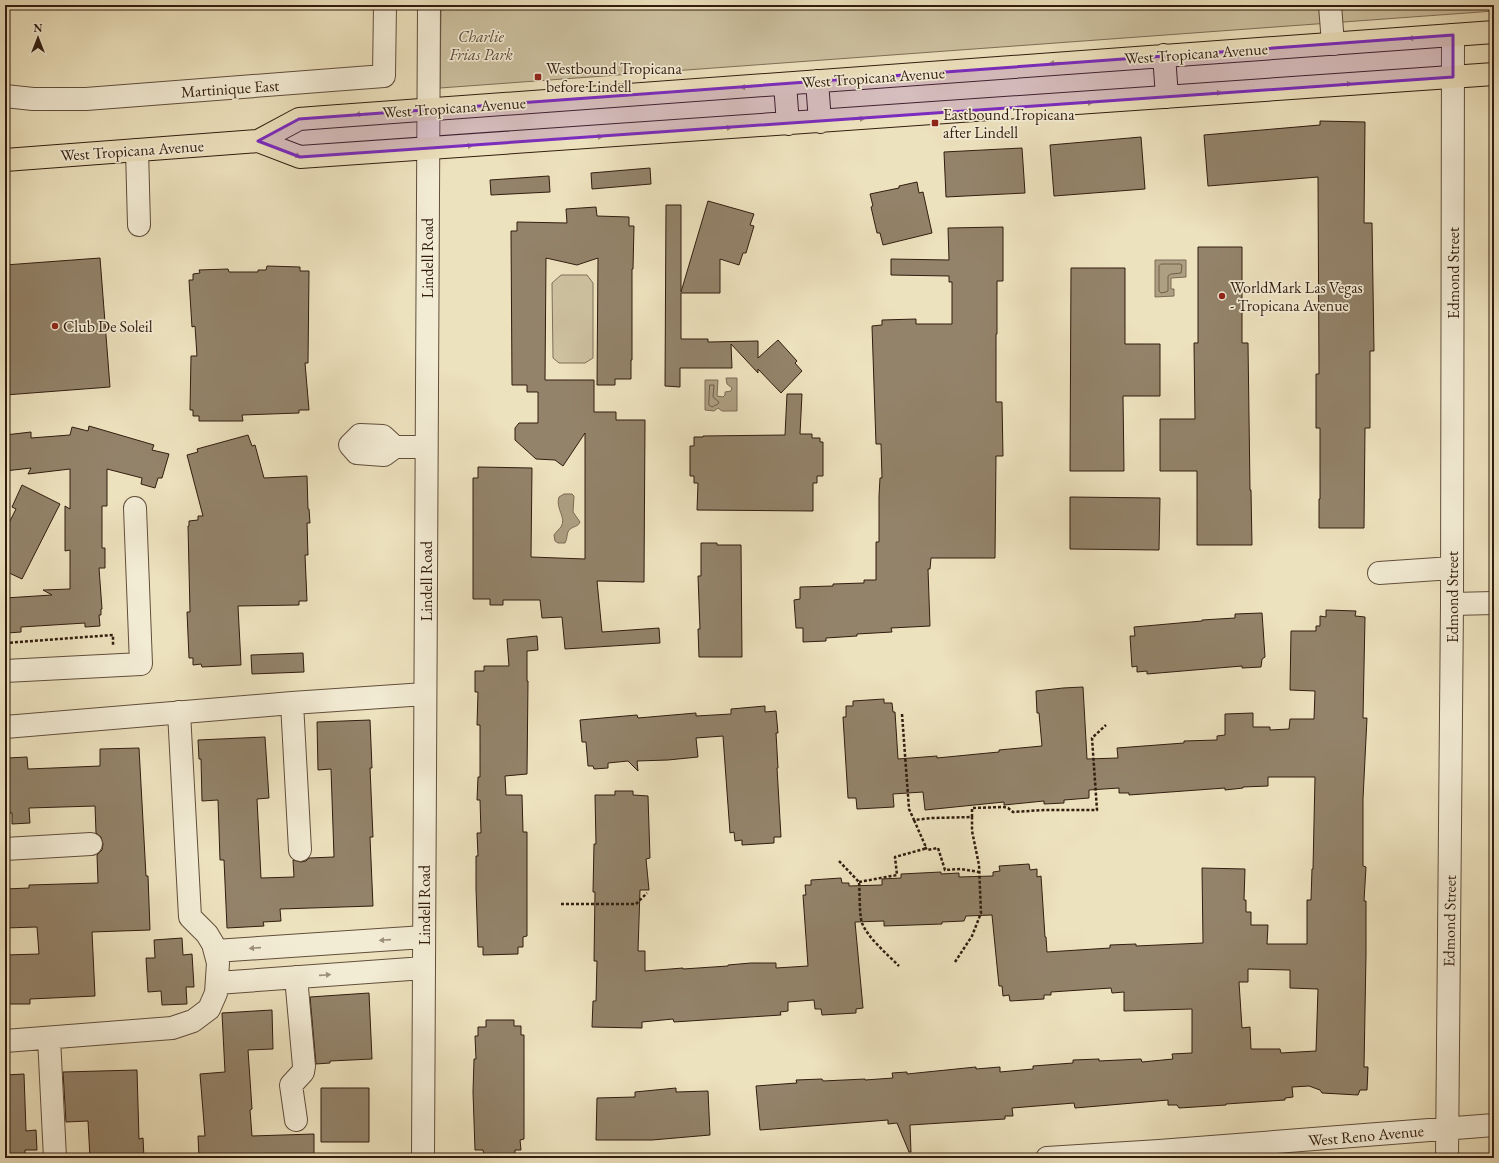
<svg xmlns="http://www.w3.org/2000/svg" width="1499" height="1163" font-family="'EB Garamond',serif">
<style>
.green{fill:#cdc1a0;stroke:#806f58}
.water{fill:#ad9f82;stroke:#7c6b54}
.lines{fill:none;stroke-linecap:round;stroke-linejoin:round}
.shore{stroke:#705e48;stroke-width:1}
.building{fill:#93836a;stroke:#321d0f;fill-rule:evenodd}
.minor-casing{stroke:#614e3b;stroke-width:24}
.major-casing{stroke:#321d0f;stroke-width:24}
.path{stroke:#321d0f;stroke-width:2.5;stroke-dasharray:3 2;stroke-linecap:butt}
.minor{stroke:#f3ecd5;stroke-width:22}
.major{stroke:#ede2be;stroke-width:22}
.oneway{fill:#99896f}
.oneway2{fill:#9c8f7c}
.marked{fill:#7b2cbf;fill-opacity:0.2;stroke:#7b2cbf;stroke-width:3;stroke-linejoin:round}
.poi-dot{fill:#8f2418;stroke:#f3ecd5;stroke-width:1.5}
.labels{text-anchor:middle;stroke-width:3.5;stroke-linejoin:round;paint-order:stroke}
.park-label{font-size:16px;font-style:italic;fill:#604e3a;stroke:#f3ecd5}
.street-label{font-size:16px;fill:#321d0f;stroke:#f3ecd5}
.poi-label{font-size:16px;fill:#321d0f;stroke:#f3ecd5;text-anchor:start}
</style>
<rect width="100%" height="100%" fill="#ede2be"/>
<filter id="stains"><feTurbulence type="fractalNoise" baseFrequency=".005" numOctaves="4"/><feColorMatrix values="0 0 0 0 .2 0 0 0 0 .09 0 0 0 0 .02 0 0 0 .5 -.17"/></filter>
<radialGradient id="worn" r=".72"><stop offset=".6" stop-color="#630" stop-opacity="0"/><stop offset="1" stop-color="#630" stop-opacity=".3"/></radialGradient>
<!-- green -->
<path class="green" d="M441,5H1494V11L440,88Z
M561,275H587L593,283V358L585,363H559L553,358L552,283Z"/>
<!-- water -->
<path class="water" d="M1155,260H1186V277L1171,278V289H1174V296L1155,297Z
M726,378H737V411H722L718,408L714,411L705,410V380H718L717,396L723,397L725,395V392L731,391L732,388L727,384Z
M564,494H572L574,496L573,512L580,522C578,527 573,526 569,530C566,534 568,538 565,543H558L555,541L554,535C556,532 559,529 561,527C567,517 555,509 559,497Z"/>
<g class="lines">
<!-- shore -->
<path class="shore" d="M1161,264H1180L1182,265L1181,273L1171,274L1168,276V291L1166,292L1161,293L1159,291V266Z
M710,385H714L713,397L719,402L718,404L712,407L709,405Z"/>
</g>
<!-- building -->
<path class="building" d="M1320,121L1365,122L1364,223H1372L1374,351H1370V428H1365L1364,528H1319V499H1320V428H1316V374H1319L1318,177L1208,186L1204,135L1320,125Z
M1141,137L1145,189L1054,196L1050,145Z
M1022,148L1025,193L946,197L944,152Z
M650,168L651,184L592,189L591,173Z
M549,176L550,192L491,195L490,180Z
M917,182L919,193L923,192L932,233L883,245L880,233H877L871,207L873,206L870,194L899,188V186Z
M708,201L754,214L750,225L754,226L746,253H743L739,265L720,259V293H681V339H708V342L758,341V358L778,340L797,361L795,363L802,371L781,393L758,369V373L731,344L732,368H680V387L665,386L666,205H681V292Z
M596,207L597,216L629,217V226H634L633,269H632V360H631V379H615V385H597L598,258L577,265L546,258L545,380H594V412H616V420H645L644,582L597,581L602,632L659,628L660,643L565,649L562,617L542,618L540,600H503V605H490V599H473V478H478V467L532,468L531,557L585,559V433L563,466L555,460L536,459L515,440V428L519,423H538V392H527V385H512L511,231H517V222L567,223L566,209Z
M1003,227V281H997V334H996V402H1002L1003,456H996L995,558H931L930,569H928L930,626L891,628L892,632L857,634V636L826,638V641L803,642V628H796L794,600L800,599V587L833,586V584L864,583V580H876V542H879V496L880,478H882L881,444H876L872,326L882,325V320L916,319V324H952V282H949V276L891,275V259L949,260L948,228Z
M1198,247H1242V343H1248L1250,490H1251L1252,545H1197V471H1160V419H1195L1194,343H1198Z
M100,258L110,387L5,395V265Z
M267,266L300,267V271H309L308,363H305L309,410H299V413L242,415L243,421H199V416H193V410H190L191,356H197L195,326L192,327L189,280H193V274L200,273L199,270L228,269L229,272H258V270H266Z
M1071,268H1125V344H1160V396H1123L1124,471H1070Z
M787,394H802L800,434H812V438H820V442H823V476H817V483H813V511L697,510L698,483H694V476H690V446H694V437H703V436L785,435Z
M89,426L154,445L152,450L169,454L162,478H158L155,488L141,484L142,478L107,469V506H102V548H105V568H99L102,609H101V615H99L100,626L85,627V623L21,627V632L7,633V622H5V598L52,595L43,590L70,589V550L65,551V506L70,509V469L28,474L31,468L5,471V435L31,432V438L70,435L72,427L88,431Z
M248,435L252,446L255,445L264,478L307,476L308,509H309L310,523H307L308,555H305L307,601H299V605L238,606L241,665L202,667L201,664L193,665V658H189L187,612H190L188,526H189V521L198,520V516H203L187,455L198,452L197,449Z
M22,485L60,504L22,579L5,571V531L16,509L12,507Z
M1070,497L1160,498L1159,550L1070,549Z
M701,543H717V545H741L742,657H699L698,629H700L698,576H701Z
M1326,610L1356,611L1355,616L1365,617L1363,718H1367L1363,799V866L1366,867L1364,901H1366V955L1364,1067H1368L1367,1090H1360L1358,1095L1322,1093L1320,1090L1309,1086L1292,1087L1293,1097L1285,1098V1100L1226,1104V1105L1179,1108L1177,1105H1168V1100L1075,1108L1074,1103L1012,1108L1013,1116H1005V1119L910,1125L911,1152H909L897,1123L888,1124V1120L760,1130L756,1086L797,1083L796,1080L822,1079L823,1081L865,1079V1080L893,1078L892,1073L907,1072V1074L976,1067V1069L1000,1067V1072L1033,1069V1066L1073,1063V1060L1099,1059V1061L1141,1059L1142,1062L1173,1059L1172,1054L1192,1053V1009L1124,1011V992L1112,993L1111,988L1051,992V995H1044V999L1010,1001L1009,995L1003,996L1002,986H999L992,915L966,916L964,921L942,922V924L884,926V921L855,922L863,1008L856,1009V1013L822,1015L821,1009H815L814,1000L788,1002V1011L780,1012L781,1015L674,1022L673,1019L642,1022V1028L592,1027L593,1001H596L597,961H594L595,892H593L594,844H596L595,795H615V791H633V795L648,796L650,858L646,859L649,890H640L638,951H645V971L683,968V969L728,966V965L751,963H776V968L808,966L803,895H806L805,885H811V880L841,878L842,883H849V886L882,885V879L901,878V874L941,872V874L959,873V877L993,876V872L1000,871L999,866L1029,864L1030,870L1037,869V877L1041,876L1045,937H1046L1047,952L1110,948V945L1136,944V946L1203,943L1202,868L1245,869L1244,900H1246V912H1251V925H1268L1267,944H1307V900H1311L1312,869H1313L1315,777H1268V786L1243,787V788L1225,790V788L1129,795V793H1119V788L1089,790V798L1064,800V803L1044,804V801L1004,805V802L925,810L923,792L893,794L894,807L857,809L856,798H848L843,717H846V706H853V701L884,699V703H892L893,712H895L898,759L937,756V758L978,754L999,752V750L1042,746L1039,713H1037L1036,691L1063,688L1083,687L1087,759L1118,758L1117,748L1184,743V741L1217,740V736L1225,735V714L1253,713V727H1270V730L1289,729L1290,719H1314L1315,691L1290,690L1291,631H1316V626H1320V616L1326,617ZM1248,969L1290,970V988L1318,989L1316,1051L1281,1053L1280,1049H1251L1250,1027L1242,1028L1239,982H1248Z
M1262,613L1265,657L1262,659L1261,667L1242,668V666L1147,674V671L1137,672V666L1132,667L1130,636H1135L1134,627L1202,621V620L1235,618V614Z
M537,636L538,650L527,651V681H528L527,774L505,776L506,795H522L523,832H527V936L523,937V947H518V954L483,955V947H478L476,889V856H478L477,833H481L480,800H477L478,777H480V725H477L478,692H475V671H484V666H509L507,639Z
M303,653L304,672L252,674L251,655Z
M765,706V712L776,711L778,733H776L778,768H777L781,837H774V843L742,845V840L735,841L734,832L730,833L723,736L696,738L698,757L668,760L637,761L638,771L628,761L608,763V768L594,769L593,766H588L586,742H582L580,720L637,715L638,718L696,713V716L731,714V709Z
M370,720L372,768H370L373,837H370L373,906L280,909L281,921L263,922L264,926L227,928L224,860H220L218,800L202,801L201,759H199L198,740L265,737L269,798L257,799L261,878L294,877L293,860L301,862L306,861L309,858L334,857L331,769L318,770L317,722Z
M139,748L146,876H148L150,930L92,932L95,996L30,999V1004H5V955L39,954L37,927L5,928V889L29,888V885L98,883L97,855L102,850L103,844L101,837L96,833L95,806L29,808L30,823L12,824V813H5V770H8V758L27,757L28,769L100,766V749Z
M182,938L183,955L192,954L194,987H186L187,1004L162,1005L161,991L148,992L146,958H155L154,940Z
M369,993L372,1059L330,1061V1063L316,1064L310,997Z
M272,1010L273,1049L248,1050L252,1109L250,1110L252,1136L314,1134V1158H199L198,1136H205L200,1074L225,1072L222,1013Z
M486,1020H514V1026H521V1035H524V1139L520,1140L521,1150H515V1157L484,1156L483,1150H475L473,1092L474,1059H476L475,1036H478V1027H486Z
M137,1070L139,1139L143,1138L144,1158H90L88,1121L66,1122L63,1072Z
M24,1074L26,1131L36,1130L37,1150H25V1158H5V1075Z
M321,1088H369V1142H321Z
M676,1088V1092L708,1091L710,1135L652,1140H596L597,1098L635,1097V1092Z"/>
<g class="lines">
<!-- minor casing -->
<g class="minor-casing">
<path id="minor" d="M1330,5L1333,44
M5,96L33,99H86L384,76L385,5
M137,150L139,225
M395,447L383,436L360,435L350,445L357,453L384,455L395,447H426
M1379,573L1452,568
M1452,604L1494,603
M5,671L141,664L135,508
M292,703L300,850
M5,727L292,703L425,694
M5,849L91,844
M215,951L424,937
M217,983L424,968
M49,1038L55,1158
M5,1041L172,1028L193,1021L209,1009L216,993L218,963L213,944L207,934L190,917L179,712
M296,1120L291,1085L303,1072L304,1066L296,977
M423,1158L429,5
M1047,1158L1159,1151L1494,1125
M1447,1158L1452,604L1453,35"/>
</g>
<!-- major casing -->
<g class="major-casing">
<path id="major" d="M1164,55L1167,97
M817,81L820,122
M785,84L788,124
M258,141L300,157L1494,74
M5,160L258,141L299,119L325,117L1494,32"/>
</g>
<!-- path -->
<path class="path" d="M5,643L113,635V646
M902,714L909,809L914,820L932,818L972,817V831L979,865L981,913L972,936L955,962
M972,817V808L1004,807L1008,808L1013,812L1044,810H1097L1092,738L1106,725
M925,847L927,850L938,848L945,870L961,869L979,872
M839,861L859,882C860,892 859,914 862,923C868,938 887,954 899,966
M859,882L897,875L895,857L924,849L925,845L914,820
M561,904H636L647,893"/>
<!-- minor -->
<use href="#minor" class="minor"/>
<!-- major -->
<use href="#major" class="major"/>
</g>
<!-- one-way arrows -->
<defs><path id="oneway-solid" d="M-6-.8H1V-3.2L6.5 0L1 3.2V.8H-6Z"/></defs>
<g class="oneway">
<use href="#oneway-solid" transform="translate(1414 38) rotate(176)"/>
<use href="#oneway-solid" transform="translate(1055 63) rotate(176)"/>
<use href="#oneway-solid" transform="translate(1346 84) rotate(-4)"/>
<use href="#oneway-solid" transform="translate(746 87) rotate(176)"/>
<use href="#oneway-solid" transform="translate(1216 93) rotate(-4)"/>
<use href="#oneway-solid" transform="translate(1087 103) rotate(-4)"/>
<use href="#oneway-solid" transform="translate(361 114) rotate(175)"/>
<use href="#oneway-solid" transform="translate(859 119) rotate(-4)"/>
<use href="#oneway-solid" transform="translate(726 128) rotate(-4)"/>
<use href="#oneway-solid" transform="translate(597 137) rotate(-4)"/>
<use href="#oneway-solid" transform="translate(467 146) rotate(-4)"/>
<use href="#oneway-solid" transform="translate(295 155) rotate(19)"/>
</g>
<g class="oneway2">
<use href="#oneway-solid" transform="translate(385 940) rotate(176)"/>
<use href="#oneway-solid" transform="translate(255 948) rotate(176)"/>
<use href="#oneway-solid" transform="translate(325 975) rotate(-4)"/>
</g>
<!-- marked area -->
<path class="marked" d="M1453,35V77L300,157L258,141L299,119Z"/>
<!-- markers -->
<g class="poi-dot">
<rect x="534" y="73" width="8" height="8" rx="2"/>
<rect x="931" y="119" width="8" height="8" rx="2"/>
<circle cx="1222" cy="296" r="4"/>
<circle cx="55" cy="326" r="4"/>
</g>
<g class="labels">
<!-- park labels -->
<g class="park-label">
<text x="481" y="42">Charlie<tspan x="481" dy="18">Frias Park</tspan></text>
</g>
<!-- street labels -->
<g class="street-label">
<text transform="translate(1196 53) rotate(-4)" y="6">West Tropicana Avenue</text>
<text transform="translate(873 77) rotate(-4)" y="6">West Tropicana Avenue</text>
<text transform="translate(230 88) rotate(-4)" y="6">Martinique East</text>
<text transform="translate(454 107) rotate(-4)" y="6">West Tropicana Avenue</text>
<text transform="translate(132 150) rotate(-4)" y="6">West Tropicana Avenue</text>
<text transform="translate(427 258) rotate(-90)" y="6">Lindell Road</text>
<text transform="translate(1453 273) rotate(-90)" y="6">Edmond Street</text>
<text transform="translate(426 581) rotate(-90)" y="6">Lindell Road</text>
<text transform="translate(1452 597) rotate(-90)" y="6">Edmond Street</text>
<text transform="translate(424 905) rotate(-90)" y="6">Lindell Road</text>
<text transform="translate(1449 921) rotate(-89)" y="6">Edmond Street</text>
<text transform="translate(1366 1135) rotate(-5)" y="6">West Reno Avenue</text>
</g>
<!-- poi labels -->
<g class="poi-label">
<text x="546" y="74">Westbound Tropicana<tspan x="546" dy="18">before Lindell</tspan></text>
<text x="943" y="120">Eastbound Tropicana<tspan x="943" dy="18">after Lindell</tspan></text>
<text x="1230" y="293">WorldMark Las Vegas<tspan x="1230" dy="18">- Tropicana Avenue</tspan></text>
<text x="63" y="332">Club De Soleil</text>
</g>
</g>
<!-- margin -->
<rect width="1499" height="1163" fill="none" stroke="#ede2be" stroke-width="20"/>
<rect x="6" y="6" width="1487" height="1151" fill="none" stroke="#321d0f" stroke-width="2"/>
<rect x="10" y="10" width="1479" height="1143" fill="none" stroke="#321d0f"/>
<!-- north arrow -->
<g transform="translate(38 38)" stroke="#f3ecd5" stroke-width="3" paint-order="stroke">
<path d="M0-3L7 15L0 10L-7 15Z" fill="#321d0f"/>
<text y="-6" font-size="11" font-weight="bold" text-anchor="middle" fill="#321d0f">N</text>
</g>
<rect width="100%" height="100%" filter="url(#stains)"/>
<rect width="100%" height="100%" fill="url(#worn)"/>
</svg>
